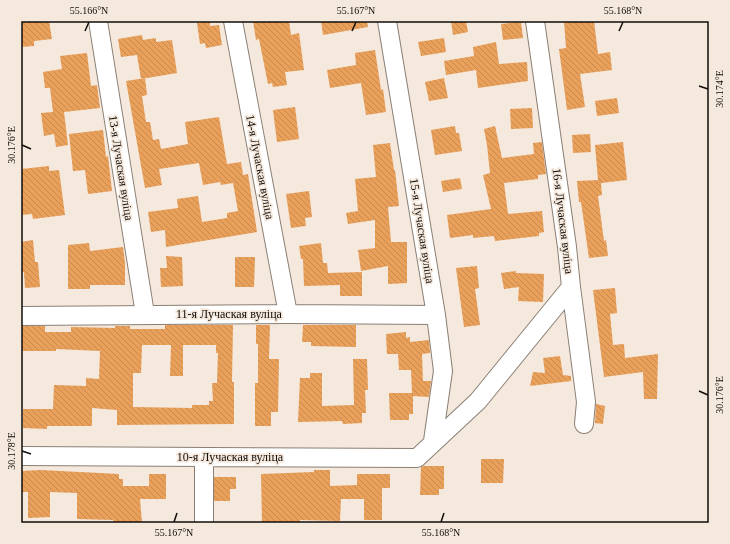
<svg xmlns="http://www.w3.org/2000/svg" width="730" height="544" font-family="'Times New Roman',serif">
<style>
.building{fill:url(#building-back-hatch);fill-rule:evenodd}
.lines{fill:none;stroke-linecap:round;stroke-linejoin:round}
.minor-casing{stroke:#8a7f75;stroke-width:20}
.minor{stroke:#fff;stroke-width:18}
.ticks{fill:none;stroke:#110d0a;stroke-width:1.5}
.labels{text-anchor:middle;stroke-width:3.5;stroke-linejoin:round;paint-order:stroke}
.street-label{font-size:12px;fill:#110d0a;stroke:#f5e8dc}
.neatline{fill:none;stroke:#110d0a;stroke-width:1.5}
.ticks-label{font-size:10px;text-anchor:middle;fill:#110d0a}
</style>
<defs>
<pattern id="building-back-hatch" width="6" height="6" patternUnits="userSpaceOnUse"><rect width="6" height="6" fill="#e9a05b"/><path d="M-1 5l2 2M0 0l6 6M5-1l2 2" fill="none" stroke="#c7894e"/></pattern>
</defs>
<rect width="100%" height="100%" fill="#f5e8dc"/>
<!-- building -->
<path class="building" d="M21,21H49L52,39L34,41V46L21,47Z
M210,21V26L219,25L222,45L206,48L205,43L200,44L197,23Z
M253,21H289L291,35L299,33L304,70L285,72L287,85L273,87L272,83L268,84L259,39L256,40Z
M321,21H367L368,27L323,35Z
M451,21H466L468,32L453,35Z
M564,21H594L598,54L610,52L612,70L580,74L585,107L567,110L559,49L566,48Z
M521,22L523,38L503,40L501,24Z
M142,35L143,40L156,38V42L172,40L177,73L141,79L137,55L121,57L118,39Z
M444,38L446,52L421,56L418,42Z
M496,42L499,64L527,62L528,81L478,88L476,70L446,75L444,61L474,56L473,47Z
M375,50L381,90L383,89L386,112L366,115L361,83L330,88L327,70L356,65L355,53Z
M87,53L91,86L97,85L100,108L64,112L68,145L56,147L54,134L44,136L41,113L53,112L50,88H45L43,72L62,69L60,56Z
M145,78L147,95L142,96L146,122H150L153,140L159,139L161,149L188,144L185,122L219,117L227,164L241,162L243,175L248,174L257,232L166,247L165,230L151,232L148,212L178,208L177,199L198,196L202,222L227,218V213L238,211L233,183L221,185L220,182L203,185L199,163L159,169L162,185L145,188L126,81Z
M444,78L448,98L429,101L425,82Z
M617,98L619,113L597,116L595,101Z
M295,107L299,139L277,142L273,110Z
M532,108L533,128L511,129L510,109Z
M455,126L456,133H459L462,151L435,155L431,130Z
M495,126L502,158L534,154L533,143L542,142L546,174L538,175V179L504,183L508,214L542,211L544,232L539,233V236L495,241L494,236L473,238V235L450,238L447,215L491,209L483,175L490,173L487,145L484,129Z
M103,130L106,157L108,156L112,191L88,194L85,170L73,171L69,134Z
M590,134L591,152L573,153L572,135Z
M623,142L627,180L601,183L602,195L598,196L604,241L606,240L608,256L589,258L581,202H579L577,181L598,180L595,145Z
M390,143L394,170H395L399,206L388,207L391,242H407V283L388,284V266L361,271L358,250L375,248V220L348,224L346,213L358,211L355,179L376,177L373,145Z
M49,166V171L59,170L65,215L33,219L32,214L21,215V169Z
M460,178L462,189L443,192L441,181Z
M309,191L312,217L305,218L306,226L291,228L286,194Z
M33,240L35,262H38L40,287L25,288L24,272H21V242Z
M89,243L90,251L123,247L125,263V285H90V289H68V245Z
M321,243L323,263H327L328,273L362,272V296H340V285L304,286L303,259H301L299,246Z
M166,256L182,257L183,286L161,287L160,268H167Z
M235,257H255L254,287H235Z
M477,266L479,288L475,289L480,325L464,327L456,268Z
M516,271V273L544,274L543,302L518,301L519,287L504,289L501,273Z
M615,288L617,313L610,314L613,345L624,344L625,358L658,354L657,399H644L643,372L604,377L593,290Z
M165,325H233L232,382H234V424L117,425V410L92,408V426H47V429L23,428V409H53L54,385L86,386V378L99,379L100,351L56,349V351H21V326H45V332H71V327L115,328V326H130V329H165ZM142,345H171L170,376H183V345H216V353H218L217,383H212L213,401H209V405H192V408L133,407V373H141Z
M256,325H270L269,359H279L278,412H271V426H255V383H258V344H256Z
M303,325H356V347L311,346V342H302Z
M406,332V338L410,337V342L429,340L430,353L422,354L423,381H431L429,397L413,396V414H409V420H390L389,393H412L411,370H399L398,354H387L386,334Z
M560,356L563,375L571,376V381L530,386L533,372L545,373L543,358Z
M353,359H367L368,390H365L366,413H362V423L343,424L342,421L298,422L300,378H310V373H322V406L354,405Z
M596,404L605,406L603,424L595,423Z
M481,459H504L503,483H481Z
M423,466H444V489H439V495H420L421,467Z
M41,470L119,474V479H123V486H149V474H166V499H140L142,523H114L113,520L77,519V493L50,492V517L28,518V492H21V471Z
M314,470H330V486L357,485V474H390V488H382V520H364V499H341L340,521L300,520L299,523H262L261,474L314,472Z
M214,477H236V489H230V501H214Z"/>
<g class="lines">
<!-- minor casing -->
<g class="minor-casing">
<path id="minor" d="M98,21L145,314
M233,21L288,314
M387,21L436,315L443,371L433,441
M571,287L586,402L584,424
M21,316L288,314L436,315
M21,456L417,458L478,401L571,287L567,247L535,21
M204,523V457"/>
</g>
<!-- minor -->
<use href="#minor" class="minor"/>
</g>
<!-- ticks -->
<path class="ticks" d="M85,31L89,22M352,31L356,22M619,31L623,22M699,86L708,89M22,145L31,149M699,391L708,395M22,451L31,454M174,522L177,513M441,522L444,513"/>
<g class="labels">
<!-- street labels -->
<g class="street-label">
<text transform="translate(260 167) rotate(79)" y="4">14-я Лучаская вуліца</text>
<text transform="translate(121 168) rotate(81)" y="4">13-я Лучаская вуліца</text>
<text transform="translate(563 221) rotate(83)" y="4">16-я Лучаская вуліца</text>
<text transform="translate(422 231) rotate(81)" y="4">15-я Лучаская вуліца</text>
<text x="229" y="318">11-я Лучаская вуліца</text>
<text x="230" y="461">10-я Лучаская вуліца</text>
</g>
</g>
<!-- border -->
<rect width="730" height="544" fill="none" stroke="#f5e8dc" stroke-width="44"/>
<rect x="22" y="22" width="686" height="500" class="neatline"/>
<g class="ticks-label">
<text x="89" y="14">55.166°N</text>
<text x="356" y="14">55.167°N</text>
<text x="623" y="14">55.168°N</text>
<text transform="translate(719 89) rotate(-90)" y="4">30.174°E</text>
<text transform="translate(11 145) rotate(-90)" y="4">30.176°E</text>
<text transform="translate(719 395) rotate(-90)" y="4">30.176°E</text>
<text transform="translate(11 451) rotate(-90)" y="4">30.178°E</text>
<text x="174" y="536">55.167°N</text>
<text x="441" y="536">55.168°N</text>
</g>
</svg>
